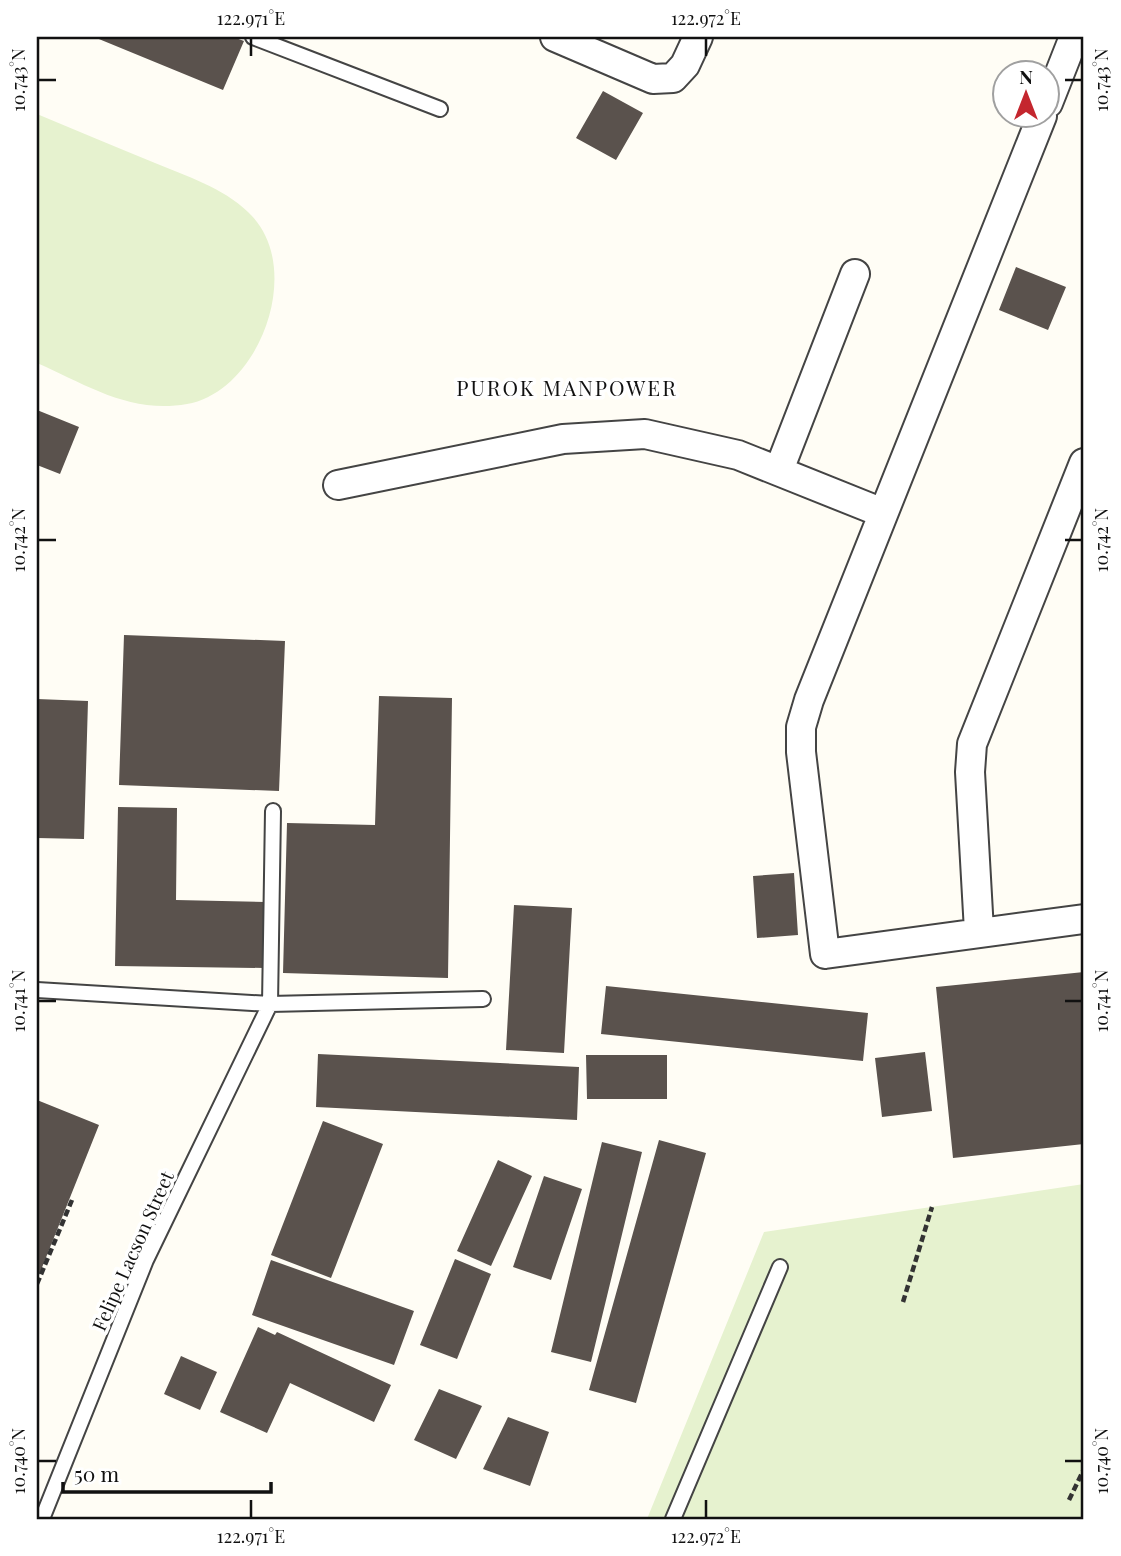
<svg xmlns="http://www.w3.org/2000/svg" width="1121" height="1556" font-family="'Playfair Display',serif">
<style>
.pitch{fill:#e6f2cf}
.building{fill:#5a524d}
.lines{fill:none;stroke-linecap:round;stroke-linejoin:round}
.lane-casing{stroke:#444;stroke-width:18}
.street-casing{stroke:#444;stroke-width:32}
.path{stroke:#333;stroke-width:4.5;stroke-dasharray:7 3.5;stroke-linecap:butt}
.lane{stroke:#fff;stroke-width:14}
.street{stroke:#fff;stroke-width:28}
.ticks{fill:none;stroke:#111;stroke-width:2.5}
.labels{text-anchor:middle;stroke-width:7;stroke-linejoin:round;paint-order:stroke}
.street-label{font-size:19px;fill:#111;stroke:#fff}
.neighbourhood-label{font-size:21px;letter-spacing:2px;fill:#111;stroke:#fff}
.neatline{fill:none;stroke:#111;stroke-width:2.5}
.ticks-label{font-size:18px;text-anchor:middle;fill:#111}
</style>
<rect width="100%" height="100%" fill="#fffdf5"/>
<!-- pitch -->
<path class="pitch" d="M37,114C76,130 115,147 155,163C188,177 222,187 248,212C306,265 261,391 187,404C130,414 87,385 37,363Z
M1084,1184V1519H647L764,1232Z"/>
<!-- building -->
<path class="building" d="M94,37H233L244,41L223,90Z
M603,91L643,113L616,160L576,138Z
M1016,267L1066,287L1048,330L999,310Z
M37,410L79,427L60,474L37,465Z
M124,635L285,641L279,791L119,785Z
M379,696L452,698L448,978L283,973L287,823L375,825Z
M37,699L88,701L84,839L37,838Z
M118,807L177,808L176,900L265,902L264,968L115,966Z
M794,873L798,935L757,938L753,876Z
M514,905L572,908L564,1053L506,1050Z
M1084,972V1144L953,1158L936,987Z
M606,986L868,1013L863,1061L601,1034Z
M925,1052L932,1111L882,1117L875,1058Z
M318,1054L579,1067L577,1120L316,1107Z
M586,1055H667V1099H587Z
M37,1100L99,1125L37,1280Z
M323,1121L383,1144L331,1278L271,1255Z
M659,1140L706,1153L636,1403L589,1390Z
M602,1142L642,1152L591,1362L551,1352Z
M498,1160L532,1176L491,1266L457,1251Z
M544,1176L582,1189L551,1280L513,1267Z
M455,1259L491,1274L457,1359L420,1345Z
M271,1260L414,1311L394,1365L252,1315Z
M258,1327L275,1335L277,1332L391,1385L374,1422L290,1383L267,1433L220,1412Z
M181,1356L217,1372L200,1410L164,1394Z
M439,1389L482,1406L456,1459L414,1440Z
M508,1417L549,1432L530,1486L483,1469Z"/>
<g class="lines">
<!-- lane casing -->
<g class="lane-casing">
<path id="lane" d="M253,37L440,109
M37,990L270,1004L483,999
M42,1519L146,1260L270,1004L273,811
M673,1519L780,1267"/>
</g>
<!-- street casing -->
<g class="street-casing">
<path id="street" d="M555,37L653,79L673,78L685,65L698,37
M1048,103L1074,37
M1042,116L809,700L801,727V752L825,954L1084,919
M779,470L855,274
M338,485L563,439L645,434L738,455L883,513
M979,931L970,772L972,744L1084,463"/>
</g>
<!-- path -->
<path class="path" d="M37,1284L72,1200
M903,1302L932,1207
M1069,1500L1084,1469"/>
<!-- lane -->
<use href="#lane" class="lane"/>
<!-- street -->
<use href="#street" class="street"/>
</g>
<!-- ticks -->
<path class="ticks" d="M251,38V56M706,38V56M38,80H56M1065,80H1082M38,540H56M1065,540H1082M38,1001H56M1065,1001H1082M38,1461H56M1065,1461H1082M251,1500V1518M706,1500V1518"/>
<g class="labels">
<!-- street labels -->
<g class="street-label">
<text transform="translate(133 1251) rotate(-66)" y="7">Felipe Lacson Street</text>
</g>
<!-- neighbourhood labels -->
<g class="neighbourhood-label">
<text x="567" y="396">PUROK MANPOWER</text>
</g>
</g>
<!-- border -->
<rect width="1121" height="1556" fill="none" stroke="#ffffff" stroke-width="77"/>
<!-- north arrow -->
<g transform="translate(1026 94)"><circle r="33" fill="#ffffff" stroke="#a0a0a0" stroke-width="2"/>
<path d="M0-5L12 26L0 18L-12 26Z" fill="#c4262e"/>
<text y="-10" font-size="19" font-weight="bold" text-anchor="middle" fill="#111111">N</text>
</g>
<!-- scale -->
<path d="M63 1482v10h208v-10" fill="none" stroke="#111111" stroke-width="3.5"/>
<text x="74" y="1482" font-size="21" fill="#111111" stroke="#ffffff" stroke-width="5" paint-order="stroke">50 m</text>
<rect x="38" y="38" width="1044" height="1480" class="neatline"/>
<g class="ticks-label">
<text x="251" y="25">122.971°E</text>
<text x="706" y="25">122.972°E</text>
<text transform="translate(19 80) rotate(-90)" y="6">10.743°N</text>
<text transform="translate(1102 80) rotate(-90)" y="6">10.743°N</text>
<text transform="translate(19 540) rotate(-90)" y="6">10.742°N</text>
<text transform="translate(1102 540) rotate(-90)" y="6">10.742°N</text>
<text transform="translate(19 1001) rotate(-90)" y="6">10.741°N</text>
<text transform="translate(1102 1001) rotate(-90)" y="6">10.741°N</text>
<text transform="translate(19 1461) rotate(-90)" y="6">10.740°N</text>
<text transform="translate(1102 1461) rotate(-90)" y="6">10.740°N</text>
<text x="251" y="1543">122.971°E</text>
<text x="706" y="1543">122.972°E</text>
</g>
</svg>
